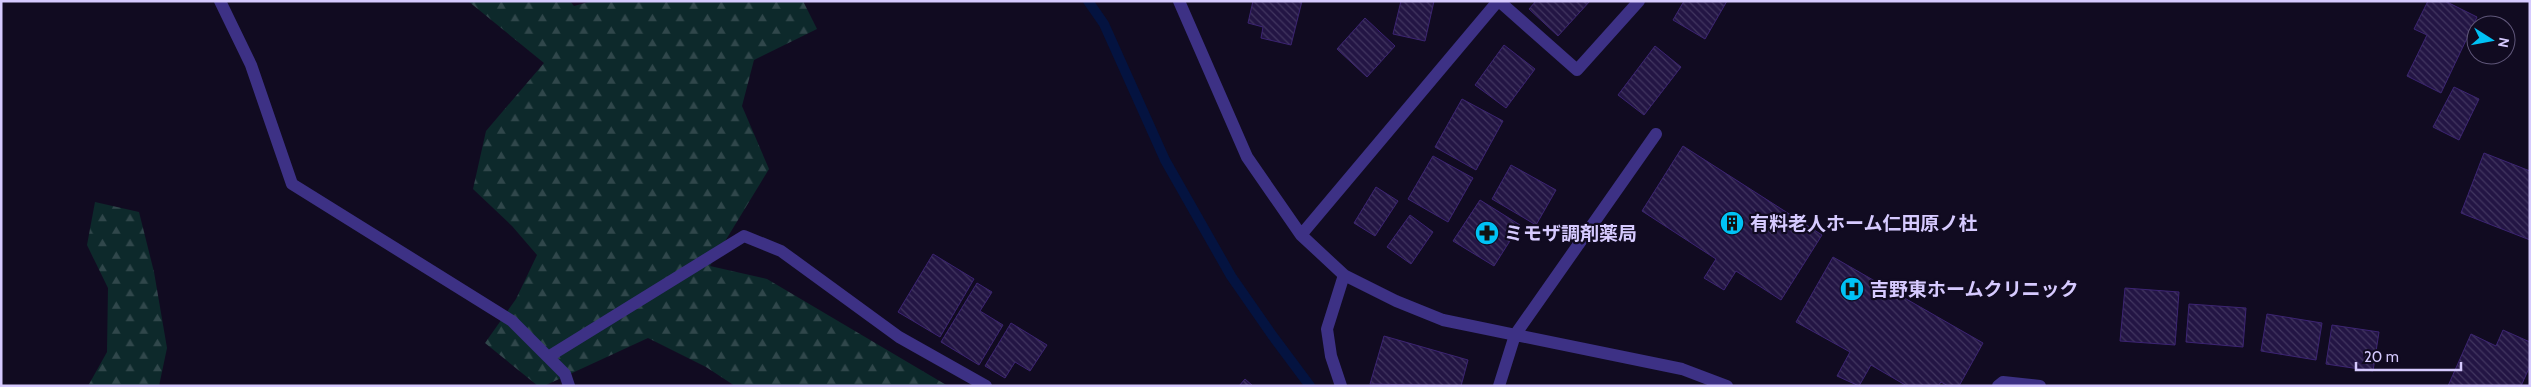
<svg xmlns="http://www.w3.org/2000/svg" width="2531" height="387" font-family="Cabin,'Noto Sans JP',sans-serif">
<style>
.forest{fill:url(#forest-firs)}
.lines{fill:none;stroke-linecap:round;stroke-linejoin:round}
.stream{stroke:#041340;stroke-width:10}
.building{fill:url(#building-back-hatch);stroke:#3c2472}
.minor{stroke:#3d3185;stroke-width:12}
.labels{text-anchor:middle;stroke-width:4.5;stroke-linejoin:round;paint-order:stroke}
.poi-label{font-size:19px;font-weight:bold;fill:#d6caff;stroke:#110b21;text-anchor:start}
</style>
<defs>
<pattern id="forest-firs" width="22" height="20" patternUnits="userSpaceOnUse" patternTransform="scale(1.25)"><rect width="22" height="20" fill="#0d292b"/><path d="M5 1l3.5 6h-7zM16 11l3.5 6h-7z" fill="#30474b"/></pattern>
<pattern id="building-back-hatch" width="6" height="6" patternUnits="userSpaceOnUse" patternTransform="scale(1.25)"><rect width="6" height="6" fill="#231544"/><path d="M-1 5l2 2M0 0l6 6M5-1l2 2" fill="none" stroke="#423660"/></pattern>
</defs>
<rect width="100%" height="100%" fill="#110b21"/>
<!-- forest -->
<path class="forest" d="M468,1H570L574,6L592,1H803L817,29L754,60L742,106L769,169L710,266L767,279L948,386H735L706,367L648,338L544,386H538L485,343L516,299L537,255L512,226L473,189L486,131L544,63Z
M95,202L139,212L154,272L167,348L159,386H88L107,352L108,288L87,245Z"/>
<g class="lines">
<!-- stream -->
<path class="stream" d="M1088,1L1104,24L1165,160L1231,276L1272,335L1310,386"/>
</g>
<!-- building -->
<path class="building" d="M1253,1H1302L1291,45L1261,38L1263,27L1248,23Z
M1401,1H1434L1425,41L1393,34Z
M1536,1H1590L1558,36L1529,9Z
M1684,1H1727L1705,39L1673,20Z
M2428,1H2445L2477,17L2441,93L2407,76L2427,35L2414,29Z
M1365,18L1395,46L1367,77L1337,49Z
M1504,45L1535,69L1506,108L1475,85Z
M1655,46L1681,67L1644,115L1618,95Z
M2454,87L2479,99L2459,140L2433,127Z
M1462,99L1503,121L1476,170L1435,147Z
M1683,146L1822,235L1781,300L1736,271L1724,290L1704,278L1716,259L1642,211Z
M2484,153L2530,171V240L2461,213Z
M1433,156L1473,178L1448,222L1408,199Z
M1511,165L1556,190L1536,225L1492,199Z
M1376,187L1398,201L1375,236L1354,223Z
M1480,200L1520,225L1494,266L1453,241Z
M1410,215L1433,232L1411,264L1387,247Z
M933,254L974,279L940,337L898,312Z
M1833,257L1983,343L1959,386H1948L1941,382L1938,386H1907L1871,365L1859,386L1837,376L1850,352L1796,322Z
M977,283L992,292L980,311L1003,325L979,365L941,342Z
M2125,288L2179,292L2175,345L2120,341Z
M2189,304L2246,308L2243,347L2186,342Z
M2267,314L2322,323L2316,360L2261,351Z
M1011,323L1047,345L1030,371L1015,362L1005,378L985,366Z
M2332,325L2379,332L2373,371L2326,364Z
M2503,330L2530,342V366L2521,386H2448L2471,334L2496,346Z
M1384,336L1468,360L1461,386L1370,384Z
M1245,379L1253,386H1239Z"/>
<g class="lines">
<!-- minor -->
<path class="minor" d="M220,1L251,65L292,184L512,321L565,374L569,386
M1179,1L1247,157L1301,235L1344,275L1396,301L1443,320L1682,369L1727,386
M1499,1L1577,70L1639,1
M1301,235L1498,1
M548,357L744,236L781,251L899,337L986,386
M1341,386L1331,356L1327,329L1344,275
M1499,386L1515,335L1656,134
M1998,386L2003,382L2040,386"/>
</g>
<!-- icons -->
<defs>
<g id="building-disc" transform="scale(1.25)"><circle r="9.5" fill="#00c2f5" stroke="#110b21"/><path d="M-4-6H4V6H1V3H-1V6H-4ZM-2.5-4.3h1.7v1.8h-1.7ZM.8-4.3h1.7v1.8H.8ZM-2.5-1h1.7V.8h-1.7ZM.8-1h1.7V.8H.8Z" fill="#111"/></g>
<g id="pharmacy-disc" transform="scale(1.25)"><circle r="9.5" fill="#00c2f5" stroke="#110b21"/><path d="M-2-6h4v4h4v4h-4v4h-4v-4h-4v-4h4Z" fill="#111"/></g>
<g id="hospital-disc" transform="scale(1.25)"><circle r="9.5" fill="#00c2f5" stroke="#110b21"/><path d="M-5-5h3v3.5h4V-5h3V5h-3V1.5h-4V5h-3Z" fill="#111"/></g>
</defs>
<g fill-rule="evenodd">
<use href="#building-disc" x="1732" y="223"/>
<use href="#pharmacy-disc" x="1487" y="233"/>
<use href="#hospital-disc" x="1852" y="289"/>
</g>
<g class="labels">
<!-- poi labels -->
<g class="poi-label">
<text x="1750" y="230">有料老人ホーム仁田原ノ杜</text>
<text x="1504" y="240">ミモザ調剤薬局</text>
<text x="1870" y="296">吉野東ホームクリニック</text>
</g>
</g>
<!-- border -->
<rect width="2531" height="387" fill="none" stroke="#d6caff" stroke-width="5"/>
<!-- north arrow -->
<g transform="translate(2491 40) rotate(101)"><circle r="24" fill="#110b21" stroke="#60577a"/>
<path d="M0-4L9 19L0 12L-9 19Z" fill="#00c2f5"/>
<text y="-8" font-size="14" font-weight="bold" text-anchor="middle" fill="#d6caff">N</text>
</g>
<!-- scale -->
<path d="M2356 362v8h105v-8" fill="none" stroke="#d6caff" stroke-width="2.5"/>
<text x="2364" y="362" font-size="15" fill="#d6caff" stroke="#110b21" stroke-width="4" paint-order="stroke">20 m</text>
</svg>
